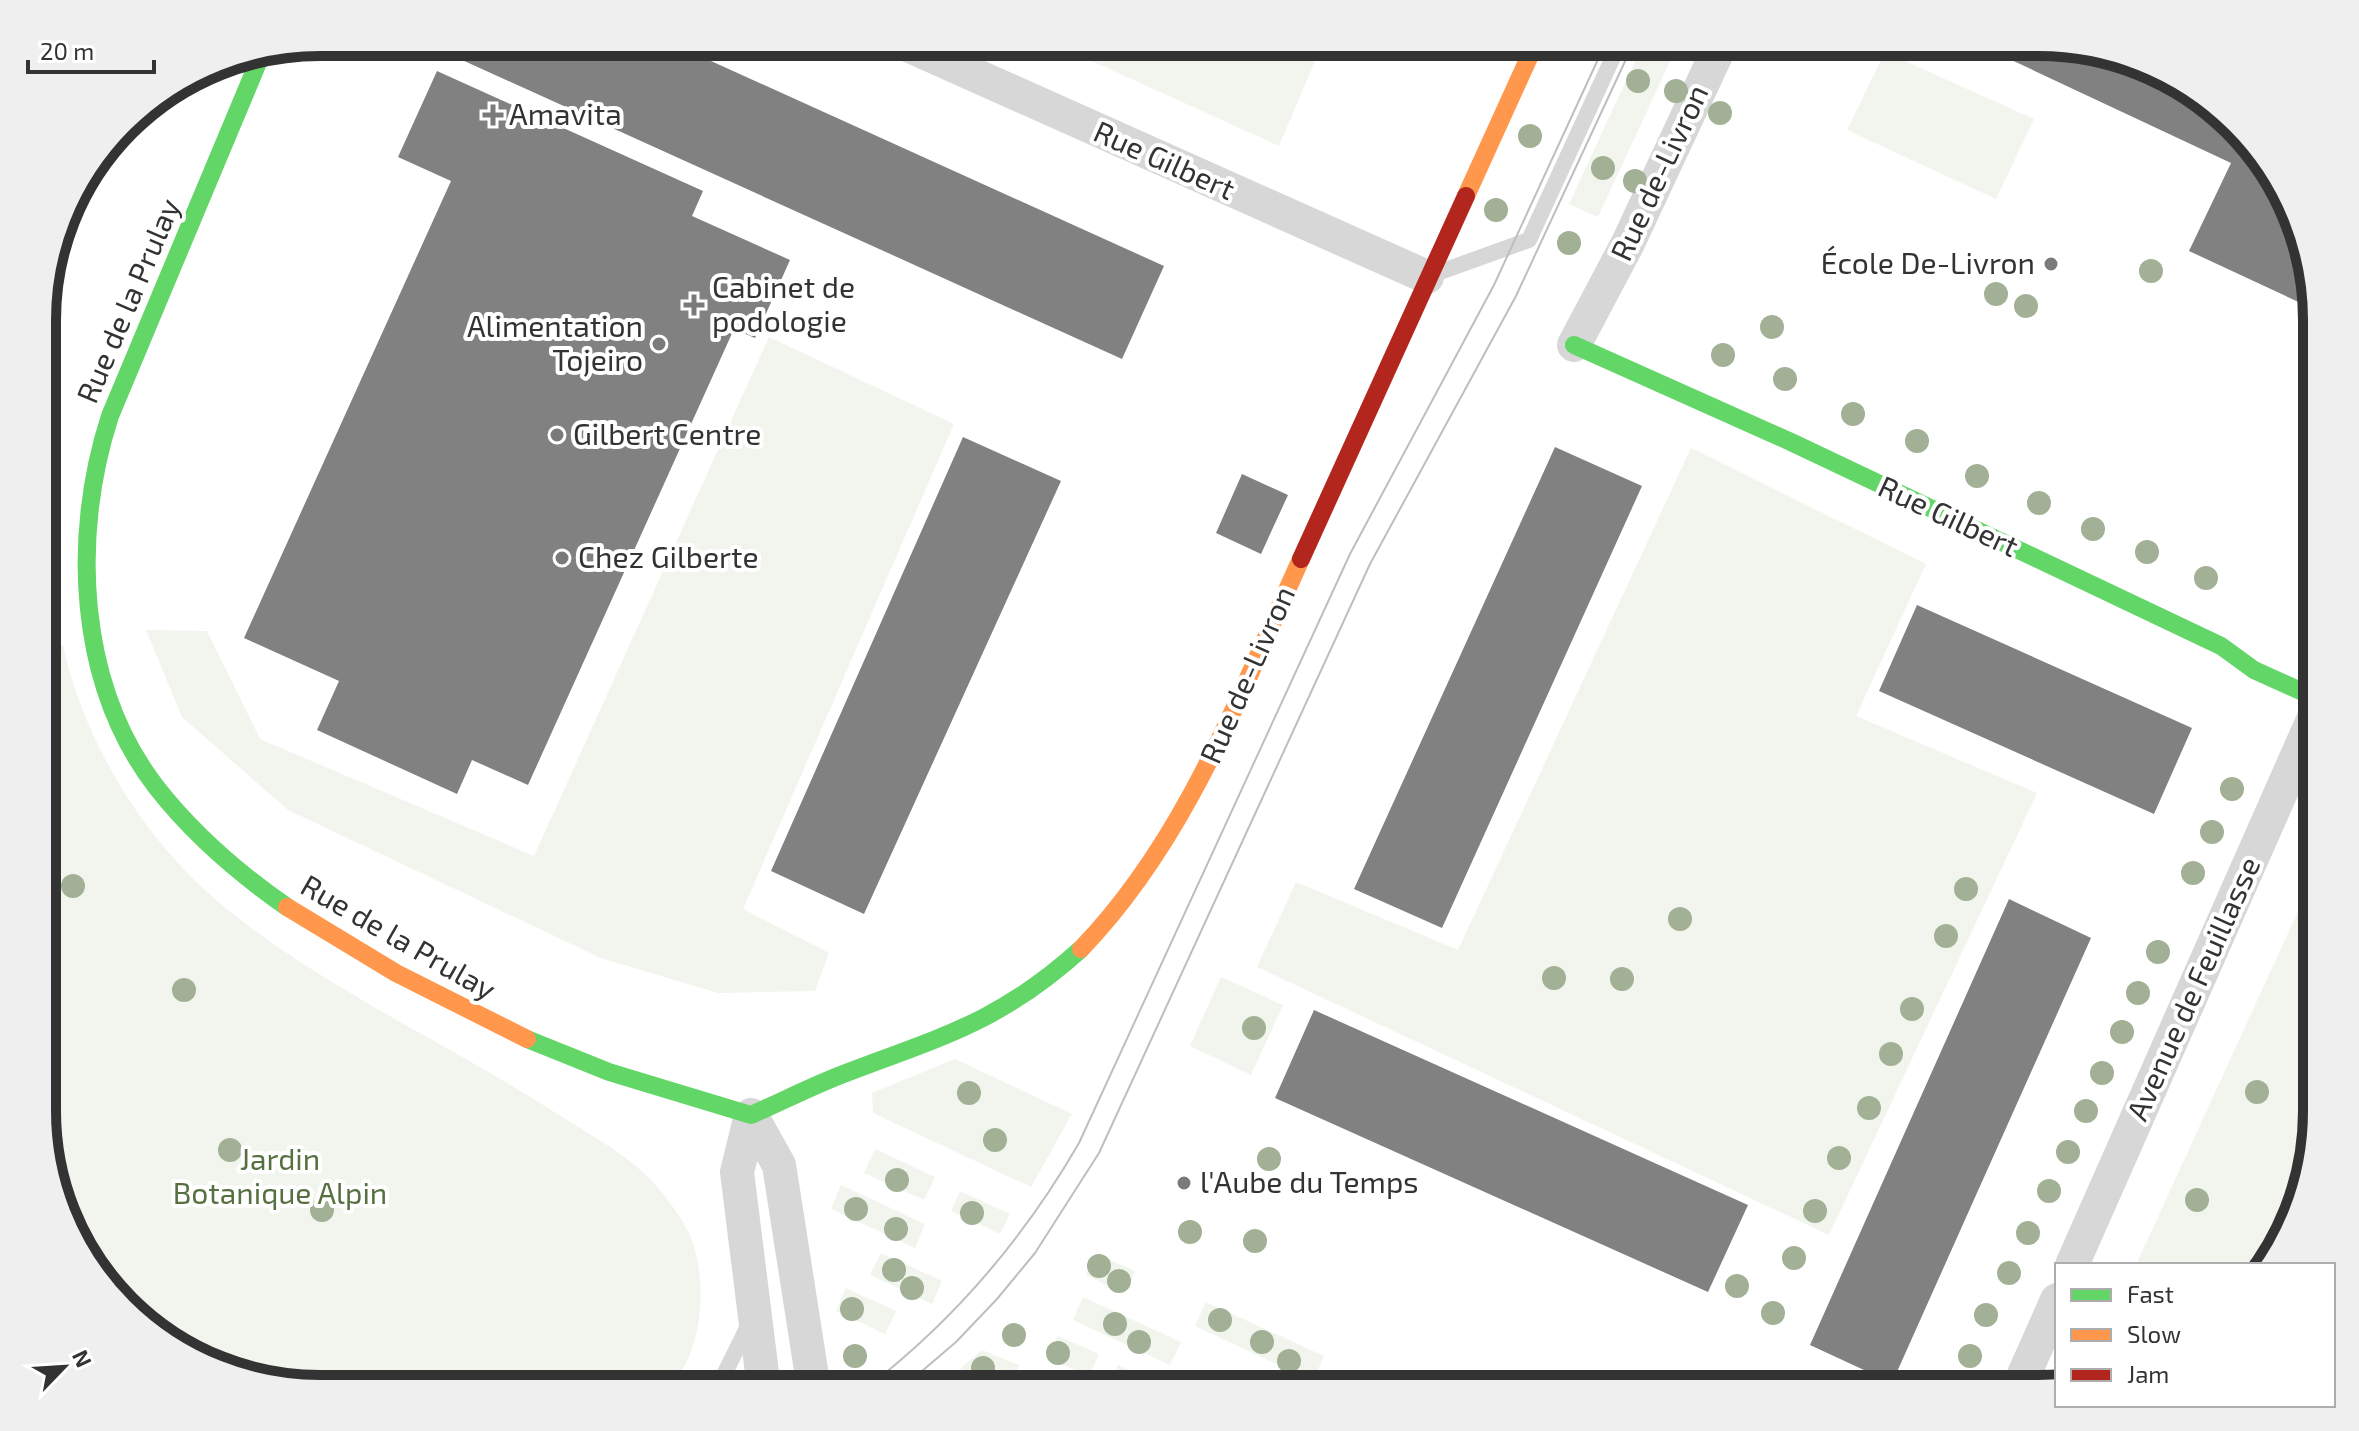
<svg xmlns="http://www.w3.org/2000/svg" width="2359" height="1431" font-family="'Exo 2',sans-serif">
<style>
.green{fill:#f1f5ed}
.building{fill:#818181}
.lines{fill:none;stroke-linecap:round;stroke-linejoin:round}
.lane{stroke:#d7d7d7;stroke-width:16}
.street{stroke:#d7d7d7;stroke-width:34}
.fast{stroke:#63d668;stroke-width:18}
.slow{stroke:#ff974d;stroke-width:18}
.jam{stroke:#b3261e;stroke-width:18}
.tram{stroke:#bebebe;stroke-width:2}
.tree{fill:#a2b095}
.poi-dot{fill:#7a7a7a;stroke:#fff;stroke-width:3}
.labels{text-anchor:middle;stroke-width:8;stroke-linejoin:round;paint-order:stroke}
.poi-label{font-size:30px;fill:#333;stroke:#fff;text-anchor:start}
.street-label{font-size:30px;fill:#333;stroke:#fff}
.park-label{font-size:30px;fill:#56703f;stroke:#fff}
.rim{fill:none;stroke:#333;stroke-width:10}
</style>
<rect width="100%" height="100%" fill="#fff"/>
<!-- green -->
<path class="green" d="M1050,42H1323L1279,146Z
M1644,42H1679L1598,217L1569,204Z
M1885,52L2034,119L1996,199L1847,130Z
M769,337L954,424L743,909L829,953L815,991L718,993L601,958L288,810L182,717L146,630L207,631L260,739L534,856Z
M1691,448L1926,564L1856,716L2037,793L1829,1235L1257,967L1296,882L1458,950Z
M44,644L63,645C80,724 123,803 177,862C269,963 433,1034 548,1108C583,1131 623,1151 652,1181C667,1198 684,1219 692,1241C708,1285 703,1356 667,1389H319L247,1379L166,1342L89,1265L44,1147Z
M2316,872V1129L2295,1193L2263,1265H2136Z
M1221,977L1283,1005L1251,1075L1190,1046Z
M955,1059L1072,1114L1031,1187L873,1113L872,1093Z
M875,1149L935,1177L924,1200L864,1173Z
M841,1185L925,1224L915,1248L831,1209Z
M960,1191L1010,1214L1000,1234L951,1211Z
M881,1253L942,1281L932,1304L870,1275Z
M1095,1253L1135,1271L1124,1293L1086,1275Z
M846,1288L896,1311L885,1334L836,1311Z
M1083,1297L1181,1342L1170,1365L1073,1320Z
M1206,1302L1324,1356L1313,1381L1195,1326Z
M1058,1336L1099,1354L1089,1376L1048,1358Z
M982,1350L1019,1365L1008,1389L960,1369Z
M1118,1365L1169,1389H1110Z"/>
<!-- building -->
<path class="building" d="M444,42H669L1164,266L1122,359L440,50Z
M1973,42H2040L2112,52L2193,89L2280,181L2313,289L2305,305L2189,251L2231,163Z
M437,71L703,191L692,216L790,260L755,338L734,329L528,785L472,760L457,794L317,730L339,681L244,638L451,181L398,157Z
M963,437L1061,481L864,914L771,871Z
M1555,447L1642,486L1442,928L1354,889Z
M1242,474L1288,495L1261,554L1216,533Z
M1917,605L2192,728L2154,814L1879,691Z
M2009,899L2091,938L1892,1383L1810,1345Z
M1314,1010L1748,1205L1708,1292L1275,1098Z"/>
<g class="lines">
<!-- lane -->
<path class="lane" d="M1440,272L1529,240L1620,42
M717,1389L749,1324"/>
<!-- street -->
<path class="street" d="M901,42L1427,277
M1574,345L1628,243L1722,42
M751,1115L779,1165L814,1389
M751,1115L737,1172L764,1389
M2072,1265L2316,713
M2018,1388L2057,1300"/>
<!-- fast -->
<path class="fast" d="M262,53L110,416C71,536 77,685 157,788C194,835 238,873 287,907
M1574,345L1791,442L2221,646L2254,670L2316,698
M527,1039L609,1072L751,1115C783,1101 814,1085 846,1073C943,1036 1000,1022 1081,949"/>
<!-- slow -->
<path class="slow" d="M1466,196L1536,42
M287,907L396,973L527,1039
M1081,949C1187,839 1239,695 1301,559"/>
<!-- jam -->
<path class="jam" d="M1301,559L1466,196"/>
<!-- tram -->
<path class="tram" d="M865,1389C954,1321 1023,1240 1079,1143L1350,554L1494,285L1606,42
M901,1389L956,1342L997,1299L1035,1253L1099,1153L1370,564L1516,296L1634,42"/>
</g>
<!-- trees -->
<g class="tree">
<circle cx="1638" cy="81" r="12"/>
<circle cx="1676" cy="91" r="12"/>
<circle cx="1720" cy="113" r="12"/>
<circle cx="1530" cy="136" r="12"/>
<circle cx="1603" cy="168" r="12"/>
<circle cx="1635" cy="181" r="12"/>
<circle cx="1496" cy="210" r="12"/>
<circle cx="1569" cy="243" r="12"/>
<circle cx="2151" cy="271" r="12"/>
<circle cx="1996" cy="294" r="12"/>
<circle cx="2026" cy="306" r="12"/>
<circle cx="1772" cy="327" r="12"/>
<circle cx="1723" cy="355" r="12"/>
<circle cx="1785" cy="379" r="12"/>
<circle cx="1853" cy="414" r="12"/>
<circle cx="1917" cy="441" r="12"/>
<circle cx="1977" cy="476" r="12"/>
<circle cx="2039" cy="503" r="12"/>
<circle cx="2093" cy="529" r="12"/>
<circle cx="2147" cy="552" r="12"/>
<circle cx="2206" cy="578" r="12"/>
<circle cx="2232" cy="789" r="12"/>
<circle cx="2212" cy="832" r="12"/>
<circle cx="2193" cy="873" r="12"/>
<circle cx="73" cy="886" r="12"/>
<circle cx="1966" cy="889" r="12"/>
<circle cx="1680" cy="919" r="12"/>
<circle cx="1946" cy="936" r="12"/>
<circle cx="2158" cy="952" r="12"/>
<circle cx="1554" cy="978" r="12"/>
<circle cx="1622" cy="979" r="12"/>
<circle cx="184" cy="990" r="12"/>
<circle cx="2138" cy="993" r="12"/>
<circle cx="1912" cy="1009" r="12"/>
<circle cx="1254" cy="1028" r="12"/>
<circle cx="2122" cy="1032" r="12"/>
<circle cx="1891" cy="1054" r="12"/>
<circle cx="2102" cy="1073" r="12"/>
<circle cx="2257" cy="1092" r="12"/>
<circle cx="969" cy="1093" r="12"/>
<circle cx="1869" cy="1108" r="12"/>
<circle cx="2086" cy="1111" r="12"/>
<circle cx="995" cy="1140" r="12"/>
<circle cx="230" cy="1150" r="12"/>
<circle cx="2068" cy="1152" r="12"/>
<circle cx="1839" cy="1158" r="12"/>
<circle cx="1269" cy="1159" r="12"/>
<circle cx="897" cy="1180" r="12"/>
<circle cx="2049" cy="1191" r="12"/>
<circle cx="2197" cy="1200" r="12"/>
<circle cx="856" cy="1209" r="12"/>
<circle cx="322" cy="1210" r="12"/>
<circle cx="1815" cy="1211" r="12"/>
<circle cx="972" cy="1213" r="12"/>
<circle cx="896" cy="1229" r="12"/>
<circle cx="1190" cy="1232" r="12"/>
<circle cx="2028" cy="1233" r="12"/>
<circle cx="1255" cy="1241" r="12"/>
<circle cx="1794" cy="1258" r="12"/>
<circle cx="1099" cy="1266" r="12"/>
<circle cx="894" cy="1270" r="12"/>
<circle cx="2009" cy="1273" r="12"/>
<circle cx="1119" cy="1281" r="12"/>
<circle cx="1737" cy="1286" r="12"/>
<circle cx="912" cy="1288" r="12"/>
<circle cx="852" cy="1309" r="12"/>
<circle cx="1773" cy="1313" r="12"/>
<circle cx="1986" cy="1315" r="12"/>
<circle cx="1220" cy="1320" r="12"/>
<circle cx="1115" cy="1324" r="12"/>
<circle cx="1014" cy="1335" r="12"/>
<circle cx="1139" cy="1342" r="12"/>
<circle cx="1262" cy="1342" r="12"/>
<circle cx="1058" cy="1353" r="12"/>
<circle cx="855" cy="1356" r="12"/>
<circle cx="1970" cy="1356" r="12"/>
<circle cx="1289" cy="1361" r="12"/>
<circle cx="983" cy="1368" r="12"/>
</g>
<!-- markers -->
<g class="poi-dot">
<path d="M489 103h8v8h8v8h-8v8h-8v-8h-8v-8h8z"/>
<circle cx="2051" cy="264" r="8"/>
<path d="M690 293h8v8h8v8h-8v8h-8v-8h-8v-8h8z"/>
<circle cx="659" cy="344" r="8"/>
<circle cx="557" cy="435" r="8"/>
<circle cx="562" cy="558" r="8"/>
<circle cx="1184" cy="1183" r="8"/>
</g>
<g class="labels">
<!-- poi labels -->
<g class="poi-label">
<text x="509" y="125">Amavita</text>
<text x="2035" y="274" text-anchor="end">École De-Livron</text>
<text x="712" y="298">Cabinet de<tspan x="712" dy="34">podologie</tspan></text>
<text x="643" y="337" text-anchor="end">Alimentation<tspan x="643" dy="34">Tojeiro</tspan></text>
<text x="573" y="445">Gilbert Centre</text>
<text x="578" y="568">Chez Gilberte</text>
<text x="1200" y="1193">l'Aube du Temps</text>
</g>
<!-- street labels -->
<g class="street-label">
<text transform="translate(1164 161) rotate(24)" y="10">Rue Gilbert</text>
<text transform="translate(1660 173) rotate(-65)" y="10">Rue de-Livron</text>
<text transform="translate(129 301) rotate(-67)" y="10">Rue de la Prulay</text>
<text transform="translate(1948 517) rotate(25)" y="10">Rue Gilbert</text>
<text transform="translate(1248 675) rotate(-66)" y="10">Rue de-Livron</text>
<text transform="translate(398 938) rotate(30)" y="10">Rue de la Prulay</text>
<text transform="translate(2194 989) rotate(-66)" y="10">Avenue de Feuillasse</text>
</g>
<!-- park labels -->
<g class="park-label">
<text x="280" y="1170">Jardin<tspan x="280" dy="34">Botanique Alpin</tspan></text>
</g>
</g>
<!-- crop -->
<path d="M0 0H2359V1431H0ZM320 56H2039A264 264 0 0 1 2303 320V1111A264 264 0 0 1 2039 1375H320A264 264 0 0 1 56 1111V320A264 264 0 0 1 320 56Z" fill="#efefef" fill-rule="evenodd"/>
<path class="rim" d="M320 56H2039A264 264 0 0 1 2303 320V1111A264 264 0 0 1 2039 1375H320A264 264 0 0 1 56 1111V320A264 264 0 0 1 320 56Z"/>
<!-- legend -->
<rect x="2055" y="1263" width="280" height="144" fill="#ffffff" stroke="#adadad" stroke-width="2"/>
<rect x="2071" y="1289" width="40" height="12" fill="#63d668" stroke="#adadad" stroke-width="2"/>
<text x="2127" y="1303" font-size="24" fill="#333333">Fast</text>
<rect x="2071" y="1329" width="40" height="12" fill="#ff974d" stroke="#adadad" stroke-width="2"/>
<text x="2127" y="1343" font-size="24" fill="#333333">Slow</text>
<rect x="2071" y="1369" width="40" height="12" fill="#b3261e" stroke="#adadad" stroke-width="2"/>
<text x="2127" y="1383" font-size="24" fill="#333333">Jam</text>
<!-- north arrow -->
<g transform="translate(64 1367) rotate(65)" stroke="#ffffff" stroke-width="6" paint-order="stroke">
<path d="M0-6L14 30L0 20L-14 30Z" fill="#333333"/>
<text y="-12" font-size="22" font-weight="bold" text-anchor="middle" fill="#333333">N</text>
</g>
<!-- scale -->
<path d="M28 60v12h126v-12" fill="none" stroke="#333333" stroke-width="4"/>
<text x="40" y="60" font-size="24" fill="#333333" stroke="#ffffff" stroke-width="6" paint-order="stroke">20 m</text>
</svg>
